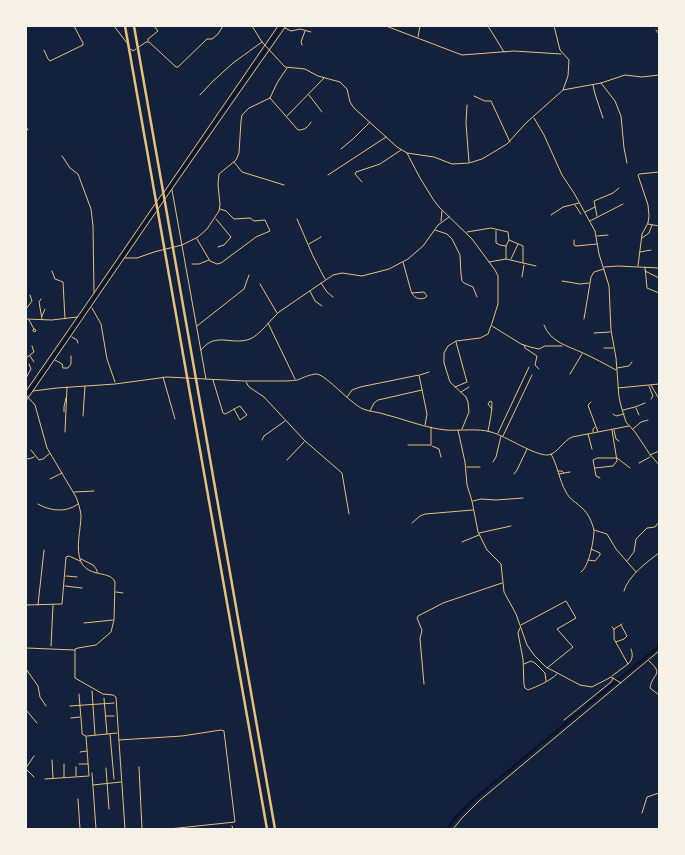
<svg xmlns="http://www.w3.org/2000/svg" width="685" height="855" font-family="'Zilla Slab',serif">
<style>
.lines{fill:none;stroke-linecap:round;stroke-linejoin:round}
.canal{stroke:#0b132b;stroke-width:2.5}
.minor{stroke:#e5c07b;stroke-width:1}
.motorway{stroke:#e5c07b;stroke-width:2.5}
</style>
<rect width="100%" height="100%" fill="#14213d"/>
<g class="lines">
<!-- canal -->
<path class="canal" d="M29,393L122,257L282,26
M447,829L455,818L473,800L659,646"/>
<!-- minor -->
<path class="minor" d="M114,26L127,43
M252,26L262,42L285,67L305,69L318,76L340,82L347,89L350,102L354,108L397,147L407,153L434,157L452,164L469,163L482,159L507,144L526,123L563,90L568,76L569,60L560,50L554,26
M386,26L462,55L514,51L561,54
M488,26L504,52
M285,28L291,31L300,29L311,32
M656,30L659,34
M418,37L420,26
M148,41V39L158,31L154,26
M302,45L301,42L305,31
M139,47L146,42H149L176,67H178L207,39H212L218,34L223,26
M131,49L133,51L136,49
M44,50L48,59L50,61L83,45V43L74,26
M601,83L615,101L621,116L624,148L627,163
M593,85L595,94L603,118
M563,90L601,83L625,75L642,77L659,75
M200,95L212,82L233,63L262,42
M309,95L322,112
M474,96L485,101H491L510,142
M270,98L298,130C305,130 308,127 311,122
M467,105L466,123L469,162
M287,116L324,78
M534,118L544,135L562,175L574,193L595,231L599,254L609,286L611,330L616,358L619,397L621,406L626,422L635,432L649,453L659,465
M26,127L28,130
M341,149L354,138L370,122
M407,153L420,178L433,199L439,207L472,239L495,270L498,276V304L492,323L488,334L480,338L456,341L448,346L444,353V363L450,382L466,397L468,402L469,412L462,429
M234,162L242,172L284,185
M328,175L386,137
M362,182L355,174L356,172L380,164L401,150
M172,190L206,379
M164,192L278,26
M157,201L162,194
M575,205L581,214
M158,209L286,26
M585,212L595,207
M551,215L563,207L579,203
M597,216L594,201L613,193L619,188
M216,219L231,237L224,245L218,247
M297,219L313,256L325,279
M441,221L442,211
M590,221L623,204
M648,224L659,226
M435,230L447,234L452,239L460,255L461,274L462,281L464,283L473,287L477,297
M496,231V243L500,245L506,246
M467,232L491,228L508,232L509,240L523,246V263
M597,236L608,235
M642,238L649,233L652,225
M197,239L210,261L217,264L221,263L256,237L270,231L265,220L254,221L250,218L234,219L226,211L220,209
M574,240V245L576,246L597,244
M309,244L321,237
M640,252L651,250
M125,258H137L154,252L182,245L198,237L207,229L219,211L220,205L218,184L219,174L236,160L239,153L241,121L242,115L249,108L270,98L277,83L287,68
M506,259L536,266
M511,259L518,244
M403,262L411,291C414,298 418,300 425,298L427,296L424,292L412,293
M489,262L506,259V246L509,240
M192,264H199L209,260
M638,266L642,234L648,223L649,216L648,205L638,175L639,174L659,172
M604,267L618,266L659,268
M645,267L647,288L659,293
M52,271L55,279L63,282L65,319
M645,271L659,278
M522,277L524,265
M562,281L580,284L589,283
M321,283L327,292L333,297
M260,284L277,313
M310,291L315,301L322,306
M94,293L155,204
M41,299L39,302L42,319
M92,308L101,324L107,359L115,382
M26,309L32,301L30,295
M42,316L45,309
M26,319L52,320L77,317
M584,319L591,277L594,272L604,269
M29,320L34,329
M268,323L295,379
M544,325C550,342 568,346 583,353C594,358 605,364 616,370
M197,326L244,289L249,275
M492,326L521,344L530,347L539,349L545,346H562
M34,329L36,330L35,332L33,331Z
M594,333L610,332
M72,337L77,340L78,343
M524,345L525,348L537,356L535,365L539,369
M604,348H613
M201,350C216,331 231,346 250,339C260,335 271,319 279,312L333,275L342,273L362,276L389,269L408,259L423,246L438,225L449,217
M30,356L34,362
M26,358L34,352L32,346
M55,360L62,364L63,368H68L71,364V356
M617,368L629,366L632,362
M570,374L582,354
M420,375L429,372
M163,377L175,419
M26,378L31,369L29,364
M213,380L223,413L225,414C230,412 235,408 240,406L247,415L240,420L234,409
M246,382L249,387L264,397L305,441L342,473L349,514
M651,385L659,399
M649,386L653,396L651,399
M455,387L467,382L456,342
M618,388L659,384
M26,391L94,293L93,226L91,209L78,174L70,168L62,156
M33,391L57,388L115,384L167,377L244,381H278C285,381 291,381 297,380C303,378 310,374 317,374C327,376 350,403 363,409C371,412 379,412 387,415C407,420 425,428 446,430C461,431 477,428 491,432C506,436 535,456 548,455C557,454 563,441 572,437L629,426
M461,392L469,387
M26,395L35,405L47,448L76,497C78,502 80,508 81,515C81,530 75,547 81,562C89,578 110,570 115,582L114,620L111,632L96,645L78,648L75,649V678L103,694L113,695L116,697L125,829
M347,397L352,390L360,387L419,375L427,414L425,425
M26,401L156,212
M591,402L588,405L589,408L598,432
M636,408L639,415
M623,410L635,407L645,403
M370,411L374,403L378,400L422,390
M64,412V407L66,398
M613,414L616,416L624,414
M83,416L85,386
M633,429L641,422L648,420
M458,430L465,462L467,485L472,501L478,532L487,550L501,564L504,592L516,614L527,645L534,655L546,667L580,685L592,687L611,677L621,683
M614,430L616,439L619,441
M488,431C490,422 492,411 492,402L490,401L488,404L492,409
M65,432L67,387
M593,432V429L595,427
M498,433L529,367
M588,434L592,449
M503,436L532,375
M262,440L264,436L285,421
M408,445H431V427
M432,446L439,449L441,457
M31,450L39,460L43,459L49,454
M551,454C558,466 559,480 566,492C570,500 576,502 582,508C588,513 592,522 594,530L607,534L616,549L636,572
M650,455L659,451
M26,458L29,459L34,457
M287,460L304,442
M493,462L496,457L501,436
M639,463L650,457
M467,467H480
M595,468L613,466L617,461L612,430
M558,471H562L564,473
M514,474L517,470L527,449
M559,474L570,472
M600,478L596,476L593,460L597,458H617L630,468
M50,479L62,473
M74,492L94,491
M473,501L481,499L496,500L523,498
M38,504C50,511 66,513 78,504
M412,523L420,516L425,514L473,510
M479,533L511,526
M462,542L479,535
M81,559L93,565L97,570V573
M588,560L595,561L600,555V553L591,549
M627,561L634,552L636,539L647,528L655,527L659,522
M581,572C589,567 594,540 594,530
M66,576L77,577
M65,586L82,588
M624,591C628,576 647,562 659,553
M116,592L123,593
M26,605L62,604L66,557L69,556L80,561
M38,605L44,550
M84,623L113,620
M521,625L566,601L576,618L557,629L573,647L547,668
M612,627L614,629V639L628,664L612,676
M520,628L518,633L523,659L524,685L525,688L528,690C538,686 550,681 557,674
M614,629L622,624
M616,642L624,639L627,636L621,625
M51,646L53,605
M26,648L75,650
M649,661C665,675 652,673 650,688L659,695
M524,664L531,661L535,663L545,673L546,681
M628,664C633,660 633,654 631,649
M26,669L38,686L40,697L46,706
M424,684L420,639L422,630L417,618L418,616L443,603L502,583
M92,691L95,735
M104,698L107,734
M70,706L114,703
M26,710L37,723
M106,716H114
M71,718L80,717
M564,720L611,682L613,678
M110,734L114,779
M87,736L117,733
M119,740L182,736L221,730L224,731L235,822L169,829
M80,752L87,751
M52,760L53,778
M64,764V777
M79,764H88
M76,767V776
M139,767L142,829
M26,768L34,756
M106,768L109,809
M26,769L34,777
M92,773L96,829
M45,779L89,776L86,736L82,734V731L79,694
M93,785L121,782
M78,799L80,829
M642,813L647,797L659,793
M232,826L233,829
M453,829L462,818L479,801L659,651"/>
<!-- motorway -->
<path class="motorway" d="M125,26L267,829
M134,26L275,829"/>
</g>
<!-- border -->
<rect width="685" height="855" fill="none" stroke="#f6f1e7" stroke-width="54"/>
</svg>
